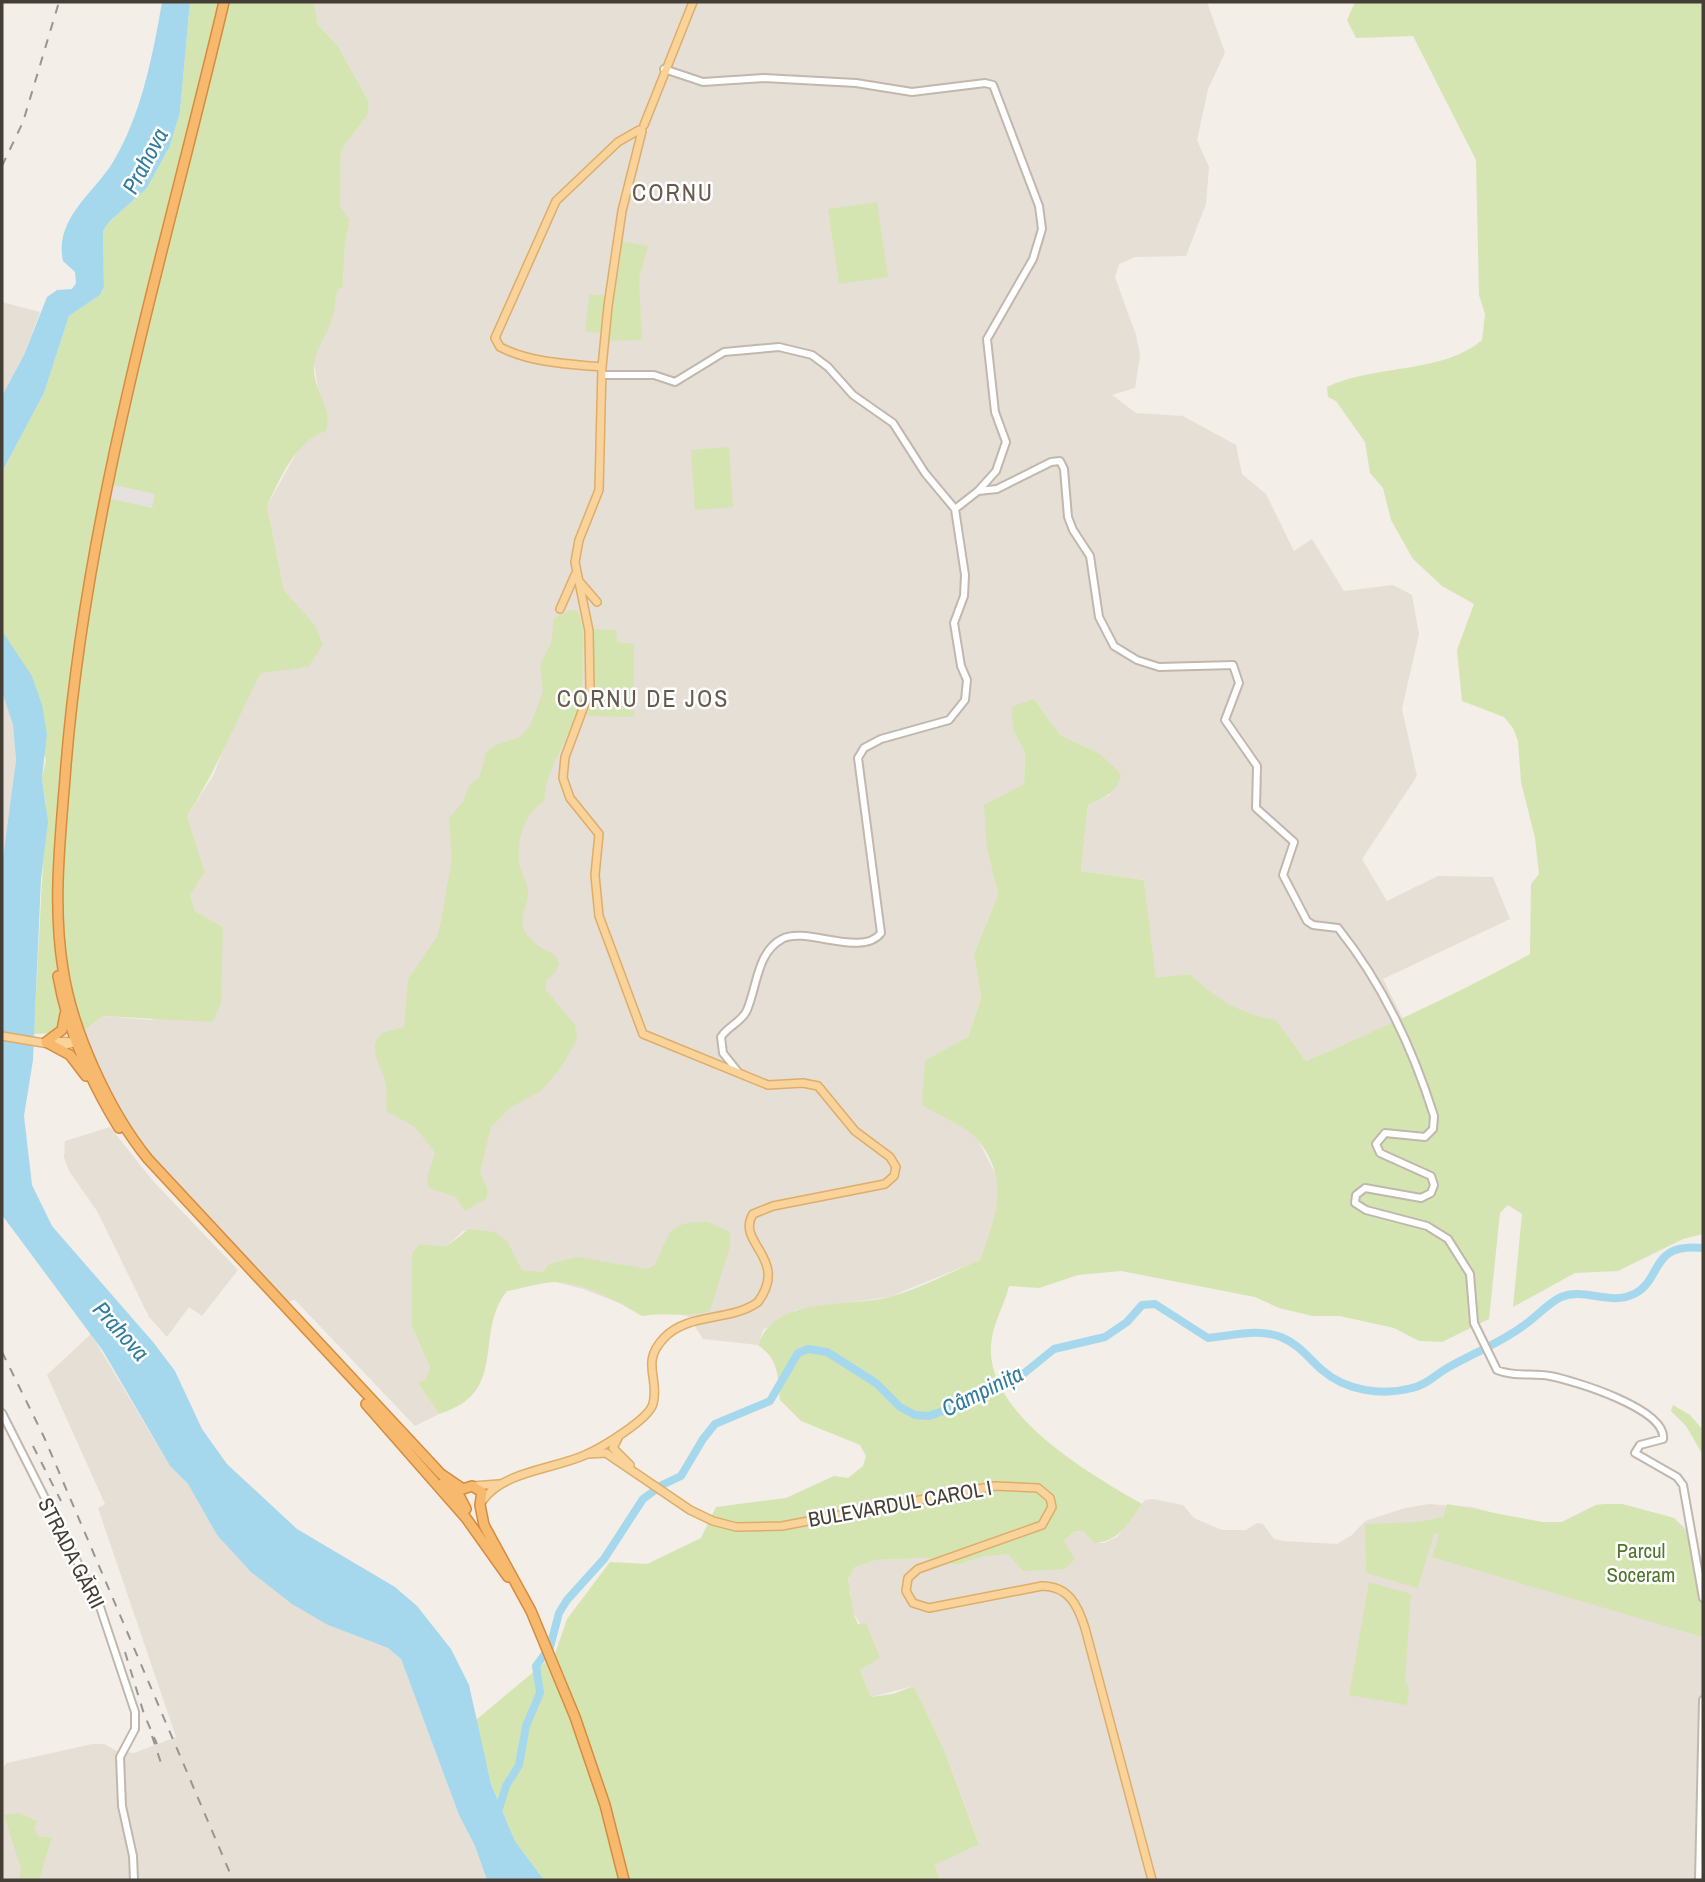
<svg xmlns="http://www.w3.org/2000/svg" width="1705" height="1882" font-family="'Archivo Narrow',sans-serif">
<style>
.residential{fill:#e6dfd5}
.green{fill:#d4e5b2}
.parking{fill:#e4e1df}
.water{fill:#a6d8ed}
.lines{fill:none;stroke-linecap:round;stroke-linejoin:round}
.river{stroke:#a6d8ed;stroke-width:8}
.minor-casing{stroke:#c1b7ad;stroke-width:10}
.major-casing{stroke:#dead6a;stroke-width:10}
.highway-casing{stroke:#d68c3e;stroke-width:12}
.minor{stroke:#fff;stroke-width:6}
.major{stroke:#f9d399;stroke-width:7}
.highway{stroke:#f7b96e;stroke-width:9}
.rail{stroke:#969696;stroke-width:2;stroke-dasharray:9 9;stroke-linecap:butt}
.labels{text-anchor:middle;stroke-width:5;stroke-linejoin:round;paint-order:stroke}
.street-label{font-size:21px;fill:#453e36;stroke:#fff}
.park-label{font-size:21px;fill:#50752c;stroke:#fff}
.water-label{font-size:23px;font-style:italic;fill:#307c9c;stroke:#fff}
.quarter-label{font-size:24px;letter-spacing:2px;fill:#685a4e;stroke:#fff}
</style>
<rect width="100%" height="100%" fill="#f3eee7"/>
<!-- residential -->
<path class="residential" d="M314,2H1207L1225,53L1208,89L1197,140L1209,167L1206,204L1186,256L1135,257L1119,264L1115,277L1136,335L1140,355L1135,388L1112,395L1136,413L1183,416L1236,445L1242,474L1266,494L1294,551L1312,539L1344,591L1393,585L1412,595L1419,634L1402,709L1417,776L1362,859L1387,901L1438,876L1493,877L1510,919L1383,979L1403,1019L1306,1061L1276,1020L1247,1015L1214,996L1190,974L1156,979L1144,880L1081,871L1088,805L1110,795L1099,753L1060,735L1034,699L1014,732L1025,753L1024,784L987,849L998,895L974,954L981,998L968,1037L925,1060L977,1138L998,1179V1213L980,1260L889,1297L796,1310L763,1330L758,1345L703,1339L689,1317L668,1311L642,1316L622,1304L583,1289L556,1282L543,1272L522,1270L506,1241L495,1232L463,1231L447,1246L419,1244L412,1253V1327L430,1367L426,1379L418,1383L439,1414L415,1426L295,1300L283,1302L146,1155L108,1090L83,1032L102,1016L152,1020L223,927L195,911L190,895L205,872L187,816L213,776L233,725L261,672L308,667L315,625L284,590L267,506L298,450L310,437L325,431L314,363V353L334,311V298L338,290L343,287L345,245L350,221L340,206L341,150L368,113L369,102L338,46L318,25Z
M2,302L40,312L24,355L2,396Z
M2,692L13,725L16,760L2,865Z
M110,1127L153,1181L238,1270L202,1316L189,1307L167,1337L149,1317L97,1211L69,1171L64,1157L65,1141Z
M91,1334L170,1466L188,1484L217,1535L328,1625L388,1648L401,1659L459,1815L475,1846L487,1880H2V1768L7,1763L92,1744H104L117,1751L134,1753L176,1737L98,1508L105,1504L47,1375Z
M1153,1499L1183,1505L1194,1518L1222,1530H1246L1257,1523L1263,1524L1274,1539L1283,1541L1337,1544L1352,1535L1365,1521L1405,1508L1429,1504L1472,1507L1512,1518L1542,1522H1562L1596,1505L1606,1504H1622L1674,1518L1698,1540L1703,1572V1880H940L935,1865L979,1843L945,1752L914,1686L871,1697L860,1670L880,1658L849,1605L851,1594L848,1579L855,1567L877,1560L929,1558L957,1565L986,1556L1064,1541L1075,1531L1084,1532L1094,1543H1104L1117,1537L1145,1500Z"/>
<!-- green -->
<path class="green" d="M190,2H314L318,25L338,46L369,102L368,114L341,150L340,206L350,220L345,245L343,287L338,290C334,298 336,303 334,311C330,336 309,351 315,378C319,398 332,409 326,431C295,441 280,479 267,506L284,590L315,625L323,645L308,667L261,673C236,720 217,770 187,816L205,872L190,895L195,911L223,927L221,1003L213,1022L102,1016L83,1032L34,1034L46,805L42,778L46,760L12,651L2,631V472L44,393L69,316L100,295L104,287L103,231L109,222L147,188L170,146L180,112Z
M1355,2H1703V1234L1683,1239L1618,1271L1575,1273L1513,1307L1522,1214L1508,1205L1500,1213L1489,1319L1442,1342L1419,1341L1394,1328L1340,1316H1313L1279,1308L1255,1297L1121,1271L1078,1275L1039,1288L1009,1286C1005,1303 995,1320 992,1337C978,1411 1089,1473 1142,1504C1128,1523 1119,1542 1094,1543L1084,1532L1075,1531L1064,1541L1075,1559L1065,1569L1023,1571L1008,1554L986,1556L957,1565L929,1558L877,1560L855,1567L848,1579C852,1596 850,1608 858,1624L866,1623L880,1658L860,1670L871,1697L893,1694L914,1686L945,1752L979,1844L935,1865L940,1880H544L515,1841L491,1784L476,1720L555,1654L567,1619L610,1562L647,1564L701,1538L716,1507L786,1498L834,1476L848,1478L863,1466L866,1456L860,1445L801,1421L780,1400C778,1376 779,1360 758,1345C775,1295 848,1308 889,1297C920,1289 950,1272 980,1260C996,1216 1011,1180 977,1139C967,1127 936,1114 922,1105L925,1060L968,1037L981,998L974,954L998,895L987,849L984,805L1024,784L1025,753L1014,732L1011,707L1034,699L1060,735L1099,753L1121,774C1117,793 1105,797 1088,805L1081,871L1144,880L1156,978L1190,974C1219,1001 1238,1013 1276,1020L1306,1061C1383,1028 1457,994 1530,954L1531,884L1539,874L1535,838L1521,782L1518,741L1513,728L1504,717L1462,701L1457,650L1474,604L1442,586L1413,559L1391,520L1383,488L1370,473L1365,442L1336,401L1328,397L1327,387C1375,364 1443,374 1482,340L1485,314L1479,295L1476,160L1413,36L1356,38L1347,20Z
M877,202L888,277L839,284L828,209Z
M619,241L648,246L639,279L642,340L606,341Z
M589,295H607L603,334L585,331Z
M729,447L733,507L695,510L691,450Z
M570,610H576C584,620 584,638 583,651C582,671 584,691 578,710C570,737 542,776 545,800C524,814 517,839 519,863C521,874 529,884 528,895C527,907 518,921 525,932C532,943 544,950 555,955L559,964L555,973L546,981V990L575,1025L577,1040L560,1069L542,1090L510,1108L491,1127L480,1172L487,1188V1198L465,1211L456,1197L429,1188L427,1179L435,1153L415,1127L388,1112C384,1103 388,1095 386,1085C383,1066 365,1050 382,1033L404,1027L408,979L437,937L441,921L452,858L449,818L463,802L469,786L479,778L486,753L493,746L521,737L531,723L543,691L540,665L551,643L554,618Z
M593,629L616,630L617,642L634,644V717L587,716L594,690Z
M708,1222L730,1232L731,1243L710,1311C687,1318 666,1312 642,1316C618,1301 585,1283 556,1282C541,1282 522,1289 507,1291C473,1333 510,1393 439,1414L418,1383L426,1379L430,1367L412,1327V1253L419,1244L447,1246L469,1229L495,1232L507,1241L522,1270L543,1272L549,1264L577,1257L647,1269L655,1265C670,1233 667,1221 708,1222Z
M1673,1405L1690,1415L1703,1430V1455L1686,1426L1671,1411Z
M1447,1504L1542,1522H1562L1596,1505L1606,1504H1622L1674,1518L1694,1540L1703,1598V1637L1432,1557L1439,1535L1434,1533L1418,1588L1366,1573L1365,1524L1419,1522L1443,1517L1440,1530Z
M1369,1582L1411,1594L1405,1681L1409,1689L1407,1705L1349,1695Z
M19,1813L37,1821L34,1828L38,1837H52L39,1880H19L21,1868L4,1815Z"/>
<!-- parking -->
<path class="parking" d="M110,484L155,494L152,508L107,498Z"/>
<!-- water -->
<path class="water" d="M162,2H190L180,112L170,146L147,188L109,222L103,231L104,287L100,295L69,316L44,393L2,472V396L24,355L47,297L57,290L72,289L76,283L75,272L63,261C54,219 94,193 113,162C141,116 153,55 162,2Z
M2,631L32,676L42,705L47,734L42,778L48,822L41,879L33,1060L24,1116L32,1185L52,1226L153,1342L175,1371L202,1429L227,1464L297,1529L395,1587L417,1606L451,1649L469,1685L491,1784L515,1841L544,1880H487L475,1846L459,1815L401,1659L388,1648L328,1625L292,1604L251,1572L217,1535L188,1484L170,1466L103,1351L2,1215V865L16,760L13,725L2,692Z"/>
<g class="lines">
<!-- river -->
<path class="river" d="M497,1815L506,1786L519,1765L526,1726L540,1693L536,1666L550,1647L559,1613L567,1600L604,1559L643,1499L662,1485L681,1476L703,1439L715,1424L770,1401L798,1353L808,1349L827,1352L876,1383L900,1407L915,1415L929,1416L962,1404L1000,1382L1017,1379L1054,1349L1105,1337L1127,1322L1142,1305L1155,1304L1208,1338C1233,1336 1257,1328 1281,1337C1300,1345 1308,1358 1322,1370C1346,1391 1382,1396 1412,1388C1427,1385 1436,1374 1449,1367C1474,1353 1500,1343 1523,1326C1535,1318 1548,1303 1561,1297C1584,1287 1610,1306 1634,1294C1663,1280 1649,1242 1703,1248"/>
<!-- minor casing -->
<g class="minor-casing">
<path id="minor" d="M664,69L703,82L764,78L856,83L912,92L985,83L993,85L1039,206L1042,229L1033,259L987,339L995,412L1006,442L996,471L978,491
M602,375H654L675,382L724,352L779,347L812,355L828,367L853,395L893,423L925,473L955,509L965,575L964,596L954,623L961,666L967,680L965,700L949,720L881,739L864,748L858,758L881,933C862,958 805,926 782,939C757,952 757,987 747,1010C742,1022 728,1026 721,1037L723,1053L739,1073
M955,509L978,491L997,489L1051,462L1060,461L1064,469L1068,517L1073,530L1090,556L1099,617L1114,646L1137,660L1159,667L1233,665L1239,683L1225,720L1257,766L1256,808L1294,842L1283,875L1307,921L1313,925L1338,928C1382,983 1413,1049 1434,1116L1433,1129L1425,1137L1385,1133L1376,1144L1380,1153L1431,1176L1434,1185L1431,1193L1421,1198L1365,1188L1356,1195L1355,1203L1366,1210L1427,1226L1448,1239L1470,1274L1474,1323L1497,1370C1513,1377 1533,1373 1550,1376C1575,1381 1667,1409 1663,1439L1640,1445L1635,1453L1677,1477L1683,1485L1703,1598
M2,1413L100,1607L135,1712V1729L120,1757L122,1806L133,1856L134,1880
M1699,1880L1703,1700"/>
</g>
<!-- major casing -->
<g class="major-casing">
<path id="major" d="M644,125L693,2
M602,367C568,364 531,363 500,347L495,338L556,201L618,142L639,130
M579,581L597,602
M560,609L575,575
M2,1036L61,1046L77,1042
M50,1041L76,1042
M619,1436L613,1448L630,1465
M588,1454L606,1453L690,1510L713,1521L736,1527L782,1526L994,1486L1038,1488L1050,1498L1052,1507L1042,1525L918,1569L908,1578L906,1591L913,1603L929,1608L1042,1586C1069,1586 1078,1606 1085,1628L1152,1880
M473,1486L499,1484
M483,1500C504,1471 554,1469 585,1455C601,1448 648,1420 653,1404C660,1378 640,1363 664,1338C688,1312 731,1322 758,1302C790,1258 735,1243 753,1214L773,1206L885,1184L894,1176L896,1167L890,1157L855,1131L818,1086L803,1083L768,1085L643,1034L599,916L595,875L599,834L570,798L563,778L565,757L590,690L589,631L575,562L579,540L599,490L602,367L608,306L622,211L642,131"/>
</g>
<!-- highway casing -->
<g class="highway-casing">
<path id="highway" d="M224,2C164,255 87,505 66,765C61,833 52,902 63,969C72,1030 109,1111 148,1159L441,1474L463,1489L472,1486L482,1492L480,1505L484,1525L531,1611L575,1717L605,1805L624,1880
M58,976C67,1029 91,1082 119,1128
M46,1042L70,1055L86,1076
M46,1042L62,1030L65,1014
M366,1404L466,1518L508,1577
M443,1483L460,1497L466,1509"/>
</g>
<!-- minor -->
<use href="#minor" class="minor"/>
<!-- major -->
<use href="#major" class="major"/>
<!-- highway -->
<use href="#highway" class="highway"/>
<!-- rail -->
<path class="rail" d="M2,166L23,122L59,2
M2,1352L44,1437L233,1880
M33,1446L61,1501
M125,1652L144,1714L157,1744
M152,1736L163,1769"/>
</g>
<g class="labels">
<!-- street labels -->
<g class="street-label">
<text transform="translate(900 1504) rotate(-10)" y="7">BULEVARDUL CAROL I</text>
<text transform="translate(71 1553) rotate(63)" y="7">STRADA GĂRII</text>
</g>
<!-- park labels -->
<g class="park-label">
<text x="1641" y="1558">Parcul<tspan x="1641" dy="24">Soceram</tspan></text>
</g>
<!-- water labels -->
<g class="water-label">
<text transform="translate(145 161) rotate(-62)" y="8">Prahova</text>
<text transform="translate(121 1331) rotate(48)" y="8">Prahova</text>
<text transform="translate(982 1391) rotate(-26)" y="8">Câmpinița</text>
</g>
<!-- quarter labels -->
<g class="quarter-label">
<text x="673" y="201">CORNU</text>
<text x="643" y="707">CORNU DE JOS</text>
</g>
</g>
<!-- border -->
<rect width="1705" height="1882" fill="none" stroke="#453e36" stroke-width="7"/>
</svg>
